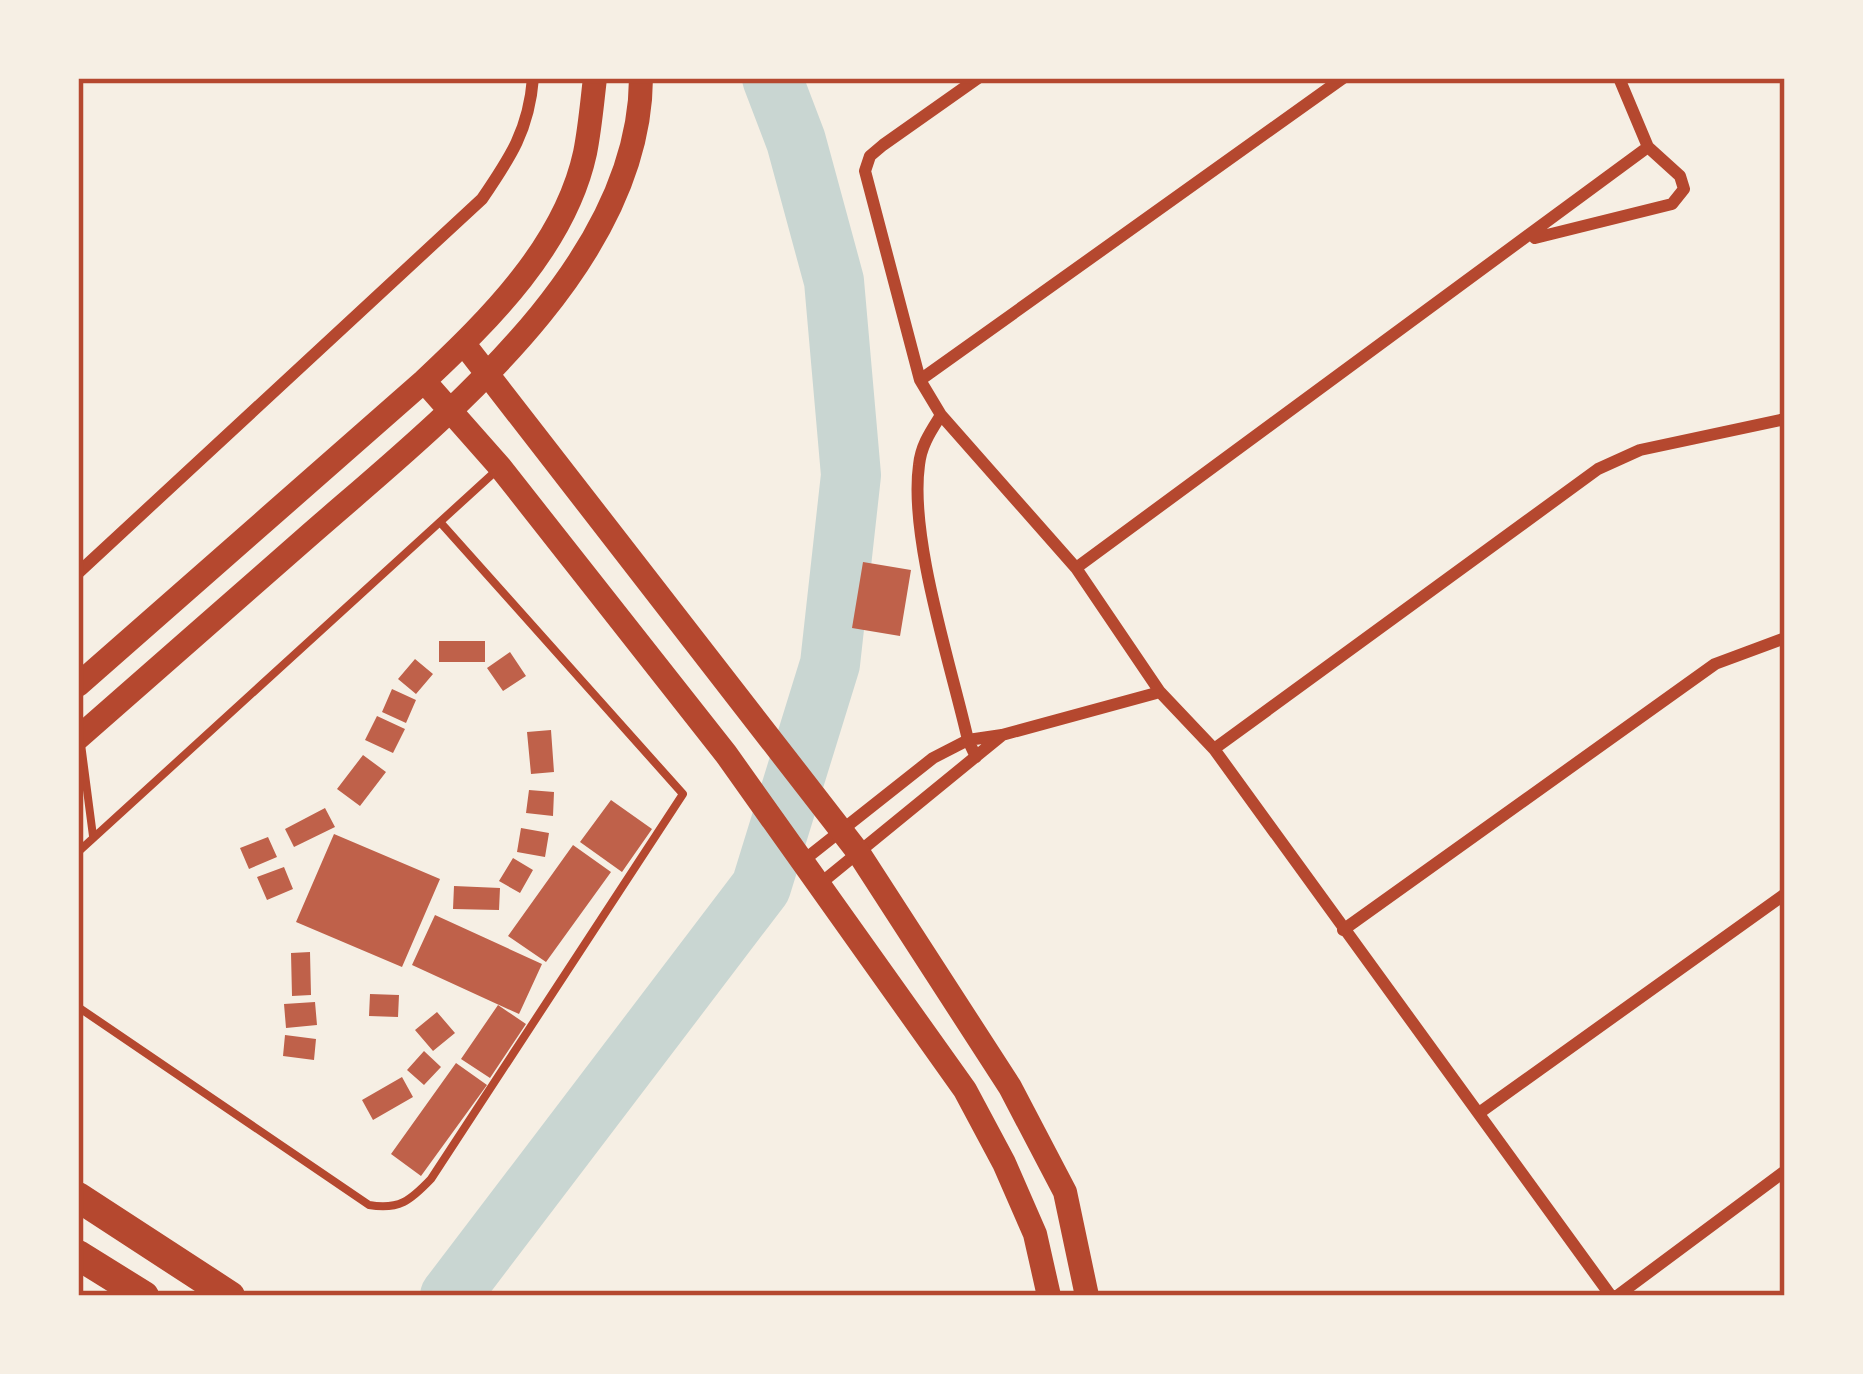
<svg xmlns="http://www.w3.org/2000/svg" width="1863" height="1374" font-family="Georgia,serif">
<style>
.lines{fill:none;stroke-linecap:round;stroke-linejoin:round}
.river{stroke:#c9d6d2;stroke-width:60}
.building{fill:#bf614a}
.service{stroke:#b5482f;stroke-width:8}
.minor{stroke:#b5482f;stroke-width:12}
.secondary{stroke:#b5482f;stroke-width:24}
.motorway{stroke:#b5482f;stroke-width:30}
.neatline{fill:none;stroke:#b5482f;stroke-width:4.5}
</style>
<rect width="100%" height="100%" fill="#f6efe4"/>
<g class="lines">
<!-- river -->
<path class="river" d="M450,1296L761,887L830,664L851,475L834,281L796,141L772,78"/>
</g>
<!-- building -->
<path class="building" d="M863,562L911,570L900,636L852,628Z
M439,641H485V662H439Z
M510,652L526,676L503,691L487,668Z
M415,659L433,674L416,694L398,679Z
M392,689L416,700L406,723L382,712Z
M377,716L405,729L393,753L365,740Z
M551,730L554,772L531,774L527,732Z
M363,755L386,772L360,806L337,789Z
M529,790L554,792L553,816L526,813Z
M611,800L652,829L622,872L580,842Z
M325,808L335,827L294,847L285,829Z
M521,828L549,833L545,857L517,852Z
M334,834L440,879L402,967L296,922Z
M268,837L277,857L249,869L240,848Z
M573,845L611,872L546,962L508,936Z
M513,858L533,870L520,893L499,881Z
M284,867L293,889L267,900L257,877Z
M454,886L500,888L499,910L453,909Z
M435,915L542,964L519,1014L412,965Z
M310,952L311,995L292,996L291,953Z
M370,994L399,995L398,1017L369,1016Z
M315,1002L317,1025L286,1028L284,1004Z
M498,1005L526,1024L490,1078L461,1059Z
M437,1012L455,1033L433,1051L415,1030Z
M285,1035L316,1039L314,1060L283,1056Z
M424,1051L441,1067L424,1085L407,1070Z
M456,1063L487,1085L421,1176L391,1154Z
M402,1077L413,1097L373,1120L362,1100Z"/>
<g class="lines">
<!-- service -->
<path class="service" d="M81,744L93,836
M78,852L498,469
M78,1007L369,1205C399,1210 410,1201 431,1179L683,794L440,522"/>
<!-- minor -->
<path class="minor" d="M1535,238L1672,204L1684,189L1680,176L1648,147L1619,78
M920,380L1343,78
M941,415L1076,568L1160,692
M1076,568L1648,147
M78,573L482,199C510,158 529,130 533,78
M1214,749L1598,469L1640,450L1785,419
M976,757L968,740C951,665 909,538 919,465C921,445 931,431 941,415L920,380L865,171L870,156L883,145L978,78
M804,860L933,758L968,740L1002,735L1160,692L1214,749L1611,1296
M821,883L1001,736
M1343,930L1715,664L1785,638
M1479,1113L1785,894
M1617,1296L1785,1171"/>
<!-- secondary -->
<path class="secondary" d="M464,344L858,852L1010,1087L1065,1192L1087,1296
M424,381L500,467L726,754L965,1090L1004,1163L1035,1234L1049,1296
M78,685L424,381C490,319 565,245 585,153C590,128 592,103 595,78
M78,738C154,671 230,605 306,538C436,424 640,268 641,78"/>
<!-- motorway -->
<path class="motorway" d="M78,1197L230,1296
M78,1255L144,1296"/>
</g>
<!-- border -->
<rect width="1863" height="1374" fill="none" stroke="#f6efe4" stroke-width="162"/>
<rect x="81" y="81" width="1701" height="1212" class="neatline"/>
</svg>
